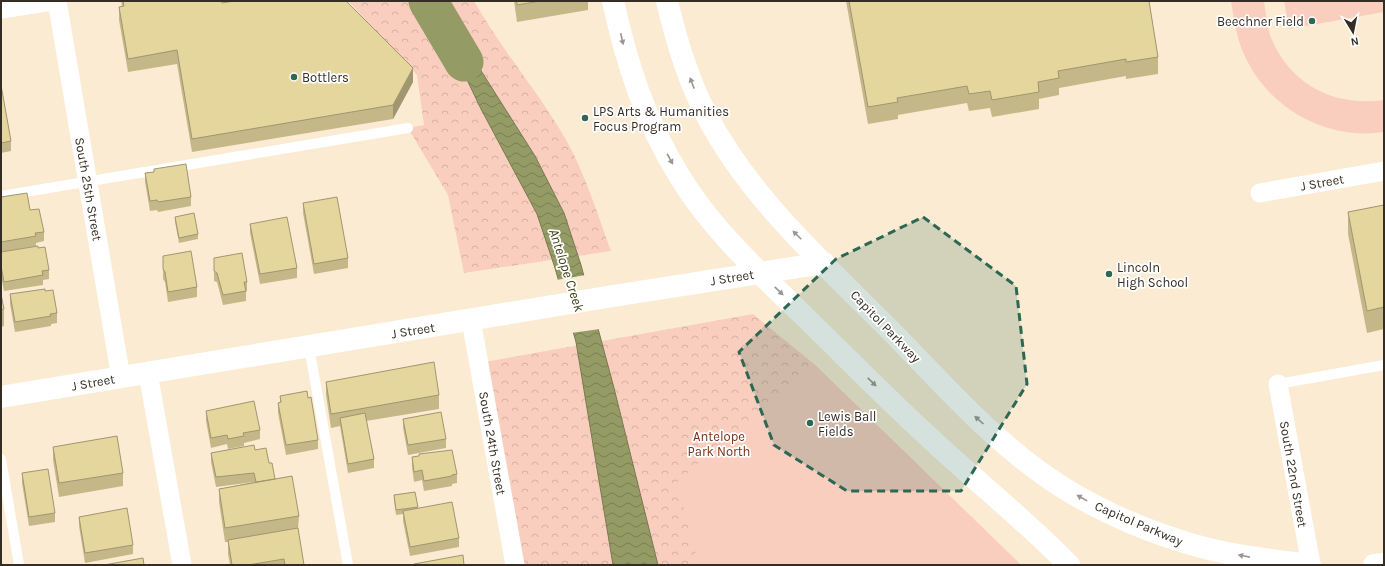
<svg xmlns="http://www.w3.org/2000/svg" width="1385" height="566" font-family="Karla,sans-serif">
<style>
.park{fill:url(#park-crowns)}
.garden{fill:#f9cebe}
.water{fill:url(#water-waves);stroke:#787a51}
.pier{fill:#fcebd3}
.lines{fill:none;stroke-linecap:round;stroke-linejoin:round}
.river{stroke:#959b64;stroke-width:39}
.lane{stroke:#fff;stroke-width:10}
.street{stroke:#fff;stroke-width:19}
.secondary{stroke:#fff;stroke-width:22}
.wall{fill:#c5b888}
.shaded-wall{fill:#a0966f}
.building{fill:#e5d69e;stroke:#a0966f}
.oneway{fill:#9a9692}
.marked{fill:#2c6853;fill-opacity:0.2;stroke:#2c6853;stroke-width:3;stroke-dasharray:8 5;stroke-linejoin:round}
.poi-dot{fill:#2c6853;stroke:#fff;stroke-width:1.5}
.labels{text-anchor:middle;stroke-width:3.5;stroke-linejoin:round;paint-order:stroke}
.poi-label{font-size:13px;fill:#342d24;stroke:#fff;text-anchor:start}
.street-label{font-size:13px;fill:#342d24;stroke:#fff}
.park-label{font-size:13px;fill:#773216;stroke:#fff}
.water-label{font-size:14px;font-style:italic;fill:#3d4015;stroke:#fff}
</style>
<defs>
<pattern id="park-crowns" width="20" height="18" patternUnits="userSpaceOnUse"><rect width="20" height="18" fill="#f9cebe"/><path d="M2 6a3 3 0 1 1 6 0M12 15a3 3 0 1 1 6 0" fill="none" stroke="#d6b1a3"/></pattern>
<pattern id="water-waves" width="16" height="10" patternUnits="userSpaceOnUse"><rect width="16" height="10" fill="#959b64"/><path d="M0 5q4-4 8 0t8 0" fill="none" stroke="#7a7f52"/></pattern>
</defs>
<rect width="100%" height="100%" fill="#fcebd3"/>
<!-- park -->
<path class="park" d="M348,1H474C501,49 537,90 565,138C585,173 597,213 611,251L464,273L448,195L408,128L424,125L417,75Z
M753,314L814,364L1021,565H515L479,363Z"/>
<!-- garden -->
<path class="garden" d="M1231,1H1264C1266,14 1267,28 1272,40C1292,86 1336,107 1384,100V132C1325,141 1266,107 1243,52C1236,36 1234,18 1231,1Z
M1284,1H1384V12L1289,29Z
M814,364L1021,565H699L677,482Z"/>
<!-- water -->
<path class="water" d="M437,17L478,66L535,156L564,213L581,265L614,388L658,565H613L576,342L555,268L537,214L481,109Z"/>
<!-- pier -->
<path class="pier" d="M586,275L600,329L571,333L556,280Z"/>
<g class="lines">
<!-- river -->
<path class="river" d="M428,1L464,62"/>
<!-- lane -->
<path class="lane" d="M1,196L408,128
M309,347L348,565
M1278,384L1384,365
M1,459L19,565"/>
<!-- street -->
<path class="street" d="M57,1L121,378
M1,9L53,1
M1260,193L1384,171
M471,320L515,565
M148,373L182,565
M1278,384L1311,565"/>
<!-- secondary -->
<path class="secondary" d="M613,1C627,65 645,121 680,177C712,230 760,273 804,316C846,357 888,400 932,440C977,482 1026,521 1069,565
M667,1C676,40 688,80 707,116C752,202 831,270 898,338C949,391 999,447 1062,487C1102,512 1149,532 1194,545C1232,556 1271,560 1310,565
M1,397L613,296L824,263
M1374,565L1384,564"/>
</g>
<!-- wall -->
<path class="wall" d="M121,1H221L222,3L413,82L393,119L192,152L177,64L128,72L119,20V7L122,6Z
M514,1H588V10L517,22Z
M846,1H1149L1158,57V74L1126,79V76L1059,88V95L1039,99V109L992,117L990,108L969,111L967,103L898,115V119L868,124Z
M1,85L11,141V151L1,153Z
M154,169L191,197V206L158,212L157,210L150,211L145,182V173L154,172Z
M1,197L30,210L44,232V241L36,243V246L1,252Z
M303,203L348,258V268L314,274L303,213Z
M1384,205V329L1367,333L1348,234V212Z
M175,217L198,234V239L179,243L175,222Z
M250,224L297,268V278L260,284L250,233Z
M1,252L49,270V279L43,280V285L4,291L1,276Z
M163,256L197,287V297L168,302L165,282L163,279Z
M214,258L247,282V291L246,292V301L223,305L217,282L214,281Z
M45,291L57,313V323L51,324V326L15,332L10,304V294Z
M1,294L4,309V326L1,327Z
M326,382L439,395V409L366,421L374,459V468L348,473L340,426L331,428L326,395Z
M280,396L318,440V449L286,455L278,413V403H280Z
M206,411L260,430V439L244,443V446L228,449L227,444L211,448L206,421Z
M403,419L446,439V448L408,455L403,428Z
M53,447L123,473V486L59,497L53,460Z
M255,450L269,463L275,479L299,516L298,530L304,565H230L228,554V542H225L219,502V489L254,482L216,487L211,462V453Z
M412,457L457,474V483L452,484V486L424,491L422,480L414,482L412,467Z
M22,473L55,513V522L29,526L22,483Z
M415,492L418,509L459,538V547L410,556L403,521V514L396,515L394,500V495Z
M79,517L133,545V554L85,563L79,526Z"/>
<!-- shaded-wall -->
<path class="shaded-wall" d="M413,68V82L393,119V105Z"/>
<!-- building -->
<path class="building" d="M123,1H221L222,3L234,1H346L413,68L393,105L192,139L177,50L128,59L119,7L124,6Z
M517,1H540L517,5Z
M849,1H1149L1158,57L1126,62V59L1058,71L1059,78L1038,82L1039,92L992,100L990,91L969,94L967,86L897,98L898,102L868,107Z
M1,85L11,141L1,143Z
M186,164L191,197L158,202L157,200L150,201L145,173L154,172V169Z
M27,193L30,210L39,209L44,232L35,233L36,236L1,242V197Z
M337,197L348,258L314,264L303,203Z
M1384,205V307L1367,311L1348,212Z
M194,213L198,234L179,238L175,217Z
M287,217L297,268L260,274L250,224Z
M38,246V248L45,247L49,270L42,271L43,275L4,282L1,266V252Z
M191,251L197,287L168,292L165,272L163,269V256Z
M242,253L247,282H244L246,291L223,295L217,273L214,271V258Z
M45,289V291L53,290L57,313L50,314L51,316L15,322L10,294Z
M1,294L4,309L1,310Z
M434,362L439,395L331,414L326,382Z
M307,391L308,398L311,397L318,440L286,445L278,403L281,402L280,396Z
M254,401L260,430L243,433L244,436L228,439L227,435L211,438L206,411Z
M441,412L446,439L408,445L403,419Z
M365,413L374,459L348,464L340,418Z
M117,436L123,473L59,483L53,447Z
M254,445L255,450L266,448L269,463H272L275,479L256,482L254,473L216,477L211,453Z
M452,450L457,474L452,475V476L424,481L422,470L414,472L412,457L419,456V454Z
M48,469L55,513L29,517L22,473Z
M292,476L299,516L225,528L219,489Z
M415,492L418,507L396,510L394,495Z
M452,502L459,538L410,547L403,511Z
M127,508L133,545L85,553L79,517Z
M298,528L304,565H285L284,559L248,565H232L228,540Z
M463,555L464,565H414V564Z
M143,558L144,565H104Z"/>
<!-- one-way arrows -->
<defs><path id="oneway-solid" d="M-6-.8H1V-3.2L6.5 0L1 3.2V.8H-6Z"/></defs>
<g class="oneway">
<use href="#oneway-solid" transform="translate(622 39) rotate(77)"/>
<use href="#oneway-solid" transform="translate(692 83) rotate(-111)"/>
<use href="#oneway-solid" transform="translate(670 159) rotate(61)"/>
<use href="#oneway-solid" transform="translate(797 235) rotate(-135)"/>
<use href="#oneway-solid" transform="translate(779 291) rotate(44)"/>
<use href="#oneway-solid" transform="translate(872 382) rotate(44)"/>
<use href="#oneway-solid" transform="translate(979 420) rotate(-138)"/>
<use href="#oneway-solid" transform="translate(1082 498) rotate(-151)"/>
<use href="#oneway-solid" transform="translate(1244 556) rotate(-169)"/>
</g>
<!-- marked area -->
<path class="marked" d="M923,217L1016,286L1027,384L961,491H847L774,445L739,352L836,259Z"/>
<!-- markers -->
<g class="poi-dot">
<circle cx="1312" cy="21" r="4"/>
<circle cx="294" cy="77" r="4"/>
<circle cx="585" cy="118" r="4"/>
<circle cx="1109" cy="274" r="4"/>
<circle cx="810" cy="423" r="4"/>
</g>
<g class="labels">
<!-- poi labels -->
<g class="poi-label">
<text x="1304" y="26" text-anchor="end">Beechner Field</text>
<text x="302" y="82">Bottlers</text>
<text x="593" y="116">LPS Arts &amp; Humanities<tspan x="593" dy="15">Focus Program</tspan></text>
<text x="1117" y="272">Lincoln<tspan x="1117" dy="15">High School</tspan></text>
<text x="818" y="421">Lewis Ball<tspan x="818" dy="15">Fields</tspan></text>
</g>
<!-- street labels -->
<g class="street-label">
<text transform="translate(1322 182) rotate(-10)" y="5">J Street</text>
<text transform="translate(89 189) rotate(80)" y="5">South 25th Street</text>
<text transform="translate(732 277) rotate(-9)" y="5">J Street</text>
<text transform="translate(886 326) rotate(46)" y="5">Capitol Parkway</text>
<text transform="translate(413 330) rotate(-9)" y="5">J Street</text>
<text transform="translate(93 382) rotate(-10)" y="5">J Street</text>
<text transform="translate(493 443) rotate(80)" y="5">South 24th Street</text>
<text transform="translate(1294 474) rotate(80)" y="5">South 22nd Street</text>
<text transform="translate(1139 523) rotate(23)" y="5">Capitol Parkway</text>
</g>
<!-- park labels -->
<g class="park-label">
<text x="719" y="441">Antelope<tspan x="719" dy="15">Park North</tspan></text>
</g>
<!-- water labels -->
<g class="water-label">
<text transform="translate(567 270) rotate(72)" y="5">Antelope Creek</text>
</g>
</g>
<!-- border -->
<rect width="1385" height="566" fill="none" stroke="#342d24" stroke-width="4"/>
<!-- north arrow -->
<g transform="translate(1353 32) rotate(170)" stroke="#ffffff" stroke-width="3" paint-order="stroke">
<path d="M0-3L7 15L0 10L-7 15Z" fill="#342d24"/>
<text y="-6" font-size="11" font-weight="bold" text-anchor="middle" fill="#342d24">N</text>
</g>
</svg>
